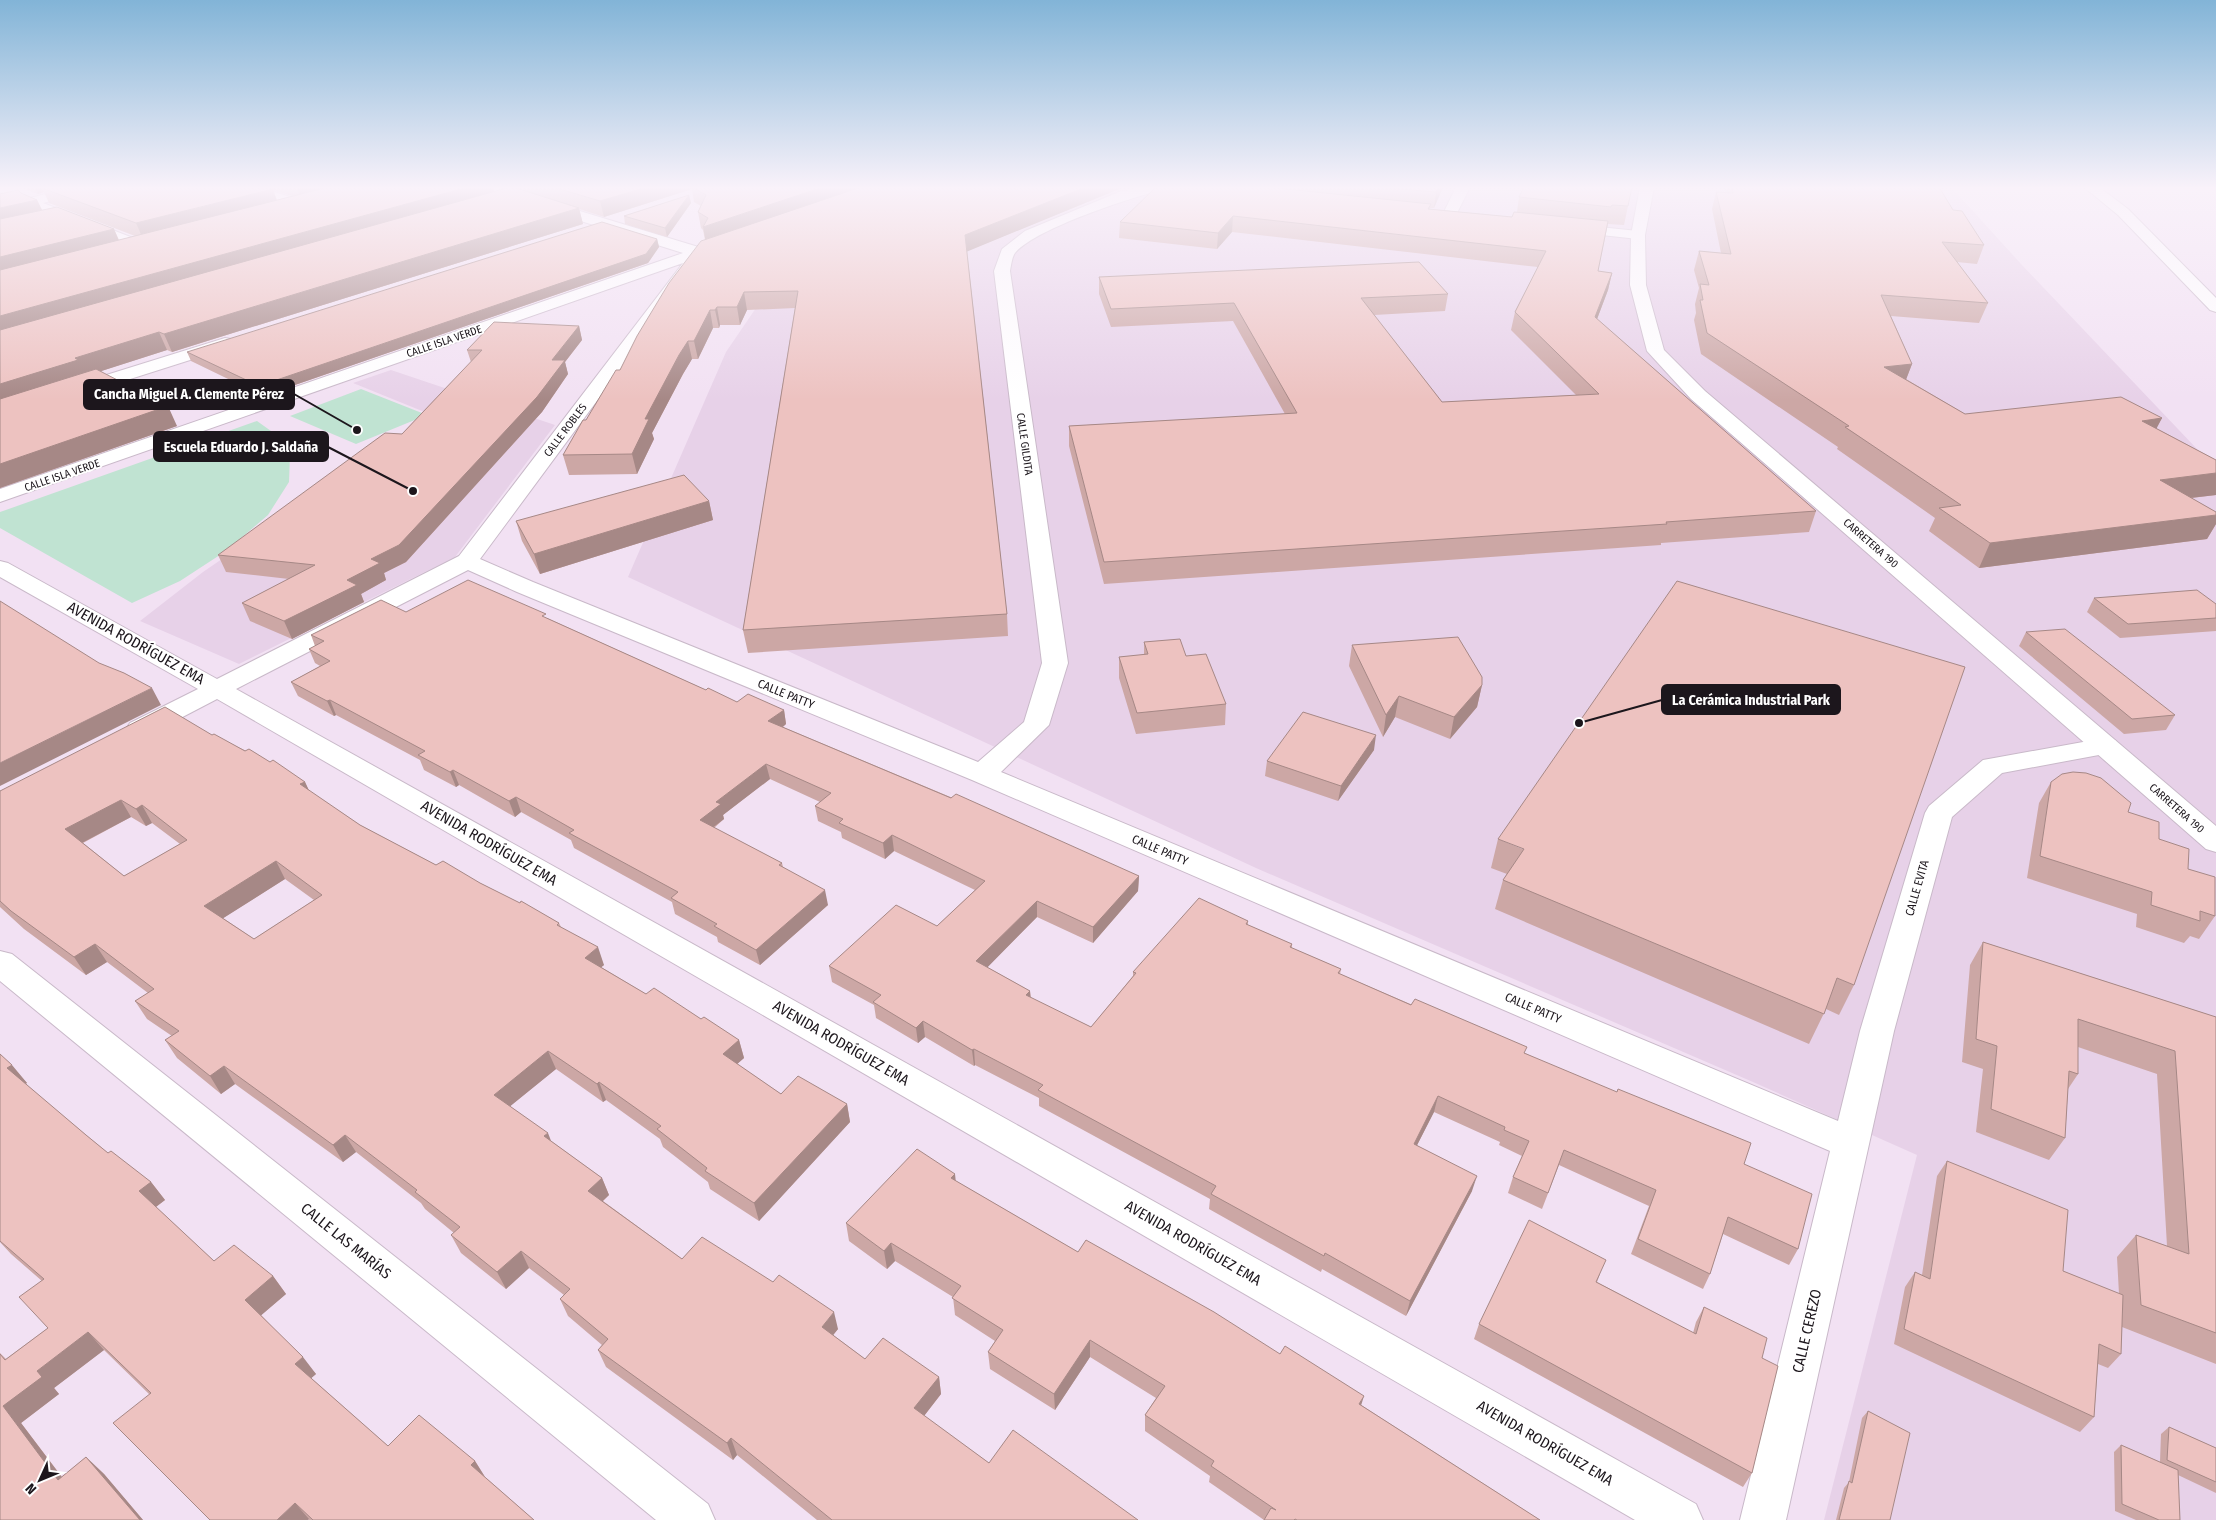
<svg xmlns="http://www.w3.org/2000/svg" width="2216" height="1520" font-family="'Fira Sans Condensed',sans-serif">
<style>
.built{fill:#e7d1e8}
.green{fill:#c0e3d2}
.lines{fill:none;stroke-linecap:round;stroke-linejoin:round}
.minor-casing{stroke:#c9b9c9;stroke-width:2}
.tertiary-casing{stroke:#c9b9c9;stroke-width:2}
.motorway-casing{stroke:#c9b9c9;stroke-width:2}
.minor{fill:#fff;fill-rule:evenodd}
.tertiary{fill:#fff;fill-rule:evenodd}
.motorway{fill:#fff;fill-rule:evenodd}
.wall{fill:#cca7a5;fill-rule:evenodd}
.shaded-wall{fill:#a68886}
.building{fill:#edc2c0;stroke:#a68886;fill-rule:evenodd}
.labels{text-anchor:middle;stroke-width:4;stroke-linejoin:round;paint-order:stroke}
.far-street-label{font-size:11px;fill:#1c161c;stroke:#fff}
.street-label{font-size:12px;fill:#1c161c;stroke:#fff}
.near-street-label{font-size:15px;fill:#1c161c;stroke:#fff}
.leader{fill:none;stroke:#1c161c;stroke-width:2}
.callout-dot{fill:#1c161c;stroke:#fff;stroke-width:2}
.callout{fill:#1c161c;stroke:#1c161c;stroke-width:2}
.callout-label{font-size:14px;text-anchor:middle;font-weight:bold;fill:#fff}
</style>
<rect width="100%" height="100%" fill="#f2e1f3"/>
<!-- built -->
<path class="built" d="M992,187H1951L2021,264L2216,469V1520H1824L1917,1155L1753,1082L1256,868L628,577L726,352L788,261Z
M391,370L555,425L455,557L239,664L140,621L203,572L432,415L353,383Z"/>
<!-- green -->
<path class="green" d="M361,389L427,415L356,444L290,416Z
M257,421L278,436L290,455L289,482L268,515L226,551L180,581L132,603L0,528V512L3,511Z"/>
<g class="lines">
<!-- minor casing -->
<g class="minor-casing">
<path id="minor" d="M73,187H95L93,190L43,203L146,243L148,246L146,249H136L29,207L27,204L30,198Z
M239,187H259L305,202L307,205L305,208H295L241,190Z
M480,187H501L705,249L707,252L480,559L533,582L978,762L1024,722L1042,663L994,271L1002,249L1025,231L1119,192L1141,187H1164L1162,190C1129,198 1035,229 1015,253C1012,257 1011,266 1010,271L1068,663L1049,725L1001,772L1838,1121L1860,1031L1925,813L1929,806L1983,760L2105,738L2115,740L2119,746L2115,752L2002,773L1952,817L1894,1031L1786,1520H1740L1830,1151L972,780L517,592L468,570L236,689L1696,1504L1703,1520H1635L217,699L148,735L139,737L130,735L126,729L130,723L198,689L0,577V561L8,563L217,679L459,556L683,263L0,502V489L683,253L482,190Z
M1456,187H1470L1454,219H1444L1442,216Z
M1570,224L1638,231L1645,235L1638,239L1565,231L1563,228Z
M225,338L231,339L234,343L231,347L83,394L77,395L71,394L68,390L71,386Z
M0,951L12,954L708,1504L715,1520H656L0,981Z"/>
</g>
<!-- tertiary casing -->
<g class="tertiary-casing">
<path id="tertiary" d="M1640,187H1654L1645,235L1646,285L1664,350L1705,391L2216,826V852L2206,849L1691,399L1647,351L1630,285L1631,235Z"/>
</g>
<!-- motorway casing -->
<g class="motorway-casing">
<path id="motorway" d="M2084,187H2099L2128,209L2216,298V312L2210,310L2118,215Z"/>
</g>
<!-- minor -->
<use href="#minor" class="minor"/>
<!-- tertiary -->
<use href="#tertiary" class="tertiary"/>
<!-- motorway -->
<use href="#motorway" class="motorway"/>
</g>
<!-- wall -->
<path class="wall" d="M19,187H493L494,192L509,187H507H1124L967,251L1007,614L1008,636L748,653L743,630L795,308L747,310L740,325H720L719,328H713L698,359H692L683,374L652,433L654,439L637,474L569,475L563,455L620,370L705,240L703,230L701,228L698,212L701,206L694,202L692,189L604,217L579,209L583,224L172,352L167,350L101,371L177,426L0,488V194L21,193L37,200L42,210L114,229L119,240L135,236L49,203L44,192L38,194ZM273,190L292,196L277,200Z
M1156,187H1443L1434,208H1430V209L1512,217L1517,212L1519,197L1628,206L1624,225L1608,224L1598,271L1612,273L1608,290L1597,319L1816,511L1809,532L1661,543V545L1104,584L1069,446V426L1285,414L1233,321L1111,327L1099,294V277L1448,294L1445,311L1374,315L1442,402L1576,395L1511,330L1515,312L1538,267L1232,232L1217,249L1119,238L1120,222Z
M1724,187H1939L1953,210L1984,245L1977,264L1957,262L1988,303L1979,323L1891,316L1912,364L1906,379L1965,414L2162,418L2156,428L2216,460V495L2191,498L2216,512V524L2207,539L1979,568L1929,531L1935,518L1837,449L1838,447L1701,354L1694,320L1696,313L1695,304L1699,288L1694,270L1699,251L1721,253L1712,209L1716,192H1725Z
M689,195L691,203L667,237L625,224L624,216Z
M657,239L659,247L648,263L263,396L191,361L187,352Z
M579,326L582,340L565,362L568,374L542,412L406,562L384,573L386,580L361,594L364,602L292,639L250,621L242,603L289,579L226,572L218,555L402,434L471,362L467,350Z
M709,501L713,520L540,574L522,541L516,521Z
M2094,598L2216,604V631L2120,638L2087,612Z
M406,612L547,618L706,690L737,702L784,710L786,724L783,727L1139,876L1138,891L1093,943L1037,917L987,967L1030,991L1031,998L1091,1027L1133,976V972L1248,921V925L1292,944V948L1341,969L1340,974L1525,1053L1744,1164L1798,1249L1789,1265L1723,1234L1710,1274L1703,1289L1631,1254L1649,1206L1559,1165L1542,1209L1508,1193L1513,1177L1522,1156L1499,1145L1500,1142L1434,1112L1417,1145L1472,1191L1406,1316L1322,1269L1321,1272L1209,1209L1210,1199L1039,1106V1098L975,1065L974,1066L925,1037L918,1043L876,1018L874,1005L832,982L829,966L937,926L975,890L894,851L885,859L842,838L841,832L818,821L815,806L820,802L770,779L723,815L724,819L714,828L782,863L783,867L828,905L760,965L718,942L717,937L675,914L672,902L574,848L571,840L521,812L515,817L459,785L456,787L424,770L420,760L336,715L334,716L298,696L291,682L320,666L315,663L309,649L315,646L311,635Z
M2026,632L2175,715L2166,730L2124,734L2019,646Z
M1144,642L1186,656L1226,704L1225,725L1136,734L1119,678V657L1144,655Z
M1352,645L1482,685L1477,707L1450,739L1395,717L1383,737L1349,666Z
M212,735L270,762L305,782L309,791L360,825L436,865L480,883L559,923L561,927L604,965L601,967L646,994L701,1019L739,1040L744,1058L737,1064L781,1094L847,1104L850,1122L759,1221L710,1189L708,1182L663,1147L660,1139L606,1100L603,1102L556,1069L510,1106L551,1141L602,1178L609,1195L603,1201L682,1259L838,1329L833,1335L865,1359L939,1377L941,1394L924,1416L989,1463L1138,1520H817L737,1455L733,1460L606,1367L598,1350L602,1345L568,1316L560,1299L564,1295L529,1268L506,1289L461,1253L451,1235L454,1233L425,1209L421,1203L356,1152L343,1162L235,1084L221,1094L177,1058L165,1040L172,1036L147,1019L135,1001L148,993L107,962L86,975L24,929L0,907V791ZM131,817L146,826L152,823L180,844L124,876L83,843ZM285,879L314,900L254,939L223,918Z
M1374,750L1338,801L1265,776L1267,761Z
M2051,782L2128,812L2159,839L2188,869L2215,916L2199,939L2190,936L2184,943L2136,927L2137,914L2027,878L2039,803Z
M1498,839L1854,985L1839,1015L1826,1009L1809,1044L1495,909L1503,880L1507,874L1491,868Z
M1983,942L2216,1017V1364L2122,1327L2121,1354L2108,1368L2098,1364L2094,1417L2080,1432L1894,1344L1905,1287L1915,1272L1922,1275L1937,1176L1947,1161L2063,1271L2119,1294L2117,1257L2136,1235L2167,1246L2157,1074L2078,1047V1074L2068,1089L2065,1138L2049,1160L1976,1132L1983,1069L1962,1062L1970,965Z
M0,1054L27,1083L25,1084L86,1135L108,1153L151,1182L165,1200L156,1207L214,1261L273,1276L286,1294L261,1315L316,1374L311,1378L388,1446L475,1461L485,1477L534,1520H309L149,1394L104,1350L54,1388L59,1394L21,1423L62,1477L86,1457L104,1474L143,1520H0V1353L6,1359L48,1328L42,1281L11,1254L0,1242Z
M956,1181L1078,1252L1361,1405L1540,1520H1264L1209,1482L1210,1476L1145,1431V1415L1156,1398L1090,1357L1055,1410L990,1369L988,1352L995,1341L955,1315L953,1297L895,1261L887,1269L849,1241L846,1223Z
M1600,1274L1597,1282L1693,1333L1696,1322L1704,1307L1762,1358L1752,1473L1743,1487L1474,1339L1479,1324Z
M1868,1411L1890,1520H1836L1844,1488L1849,1482L1862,1418Z
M2169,1427L2216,1448V1493L2178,1475L2180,1520H2136L2115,1511L2114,1452L2121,1445L2160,1462L2161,1434Z"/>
<!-- shaded-wall -->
<path class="shaded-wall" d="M34,187H66L42,188L44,192L38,194Z
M297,187H347L301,199Z
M468,187H493L495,196L0,337V316Z
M647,187H691L692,189L604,217L600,201Z
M823,187H869L706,243L703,227Z
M1086,187H1124L966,252L965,235Z
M1438,187H1443L1434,208L1436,192Z
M273,189L278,205L143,239L136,223Z
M689,195L691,203L667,237L665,228Z
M37,200L45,216L0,226V208Z
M579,208L583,224L172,352L164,334Z
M1233,216L1232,232L1217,249L1218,233Z
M114,229L121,246L0,276V257Z
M657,239L659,247L648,263L263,396L259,386Z
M1612,273L1608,290L1591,335L1595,317Z
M744,292L747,310L740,325L737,307Z
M717,307L720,325L719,328L715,310Z
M710,310L713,328L698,359L694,341Z
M579,326L582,340L565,362L568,374L542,412L406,562L384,573L386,580L361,594L364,602L292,639L284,621L347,580L371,559L552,360Z
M159,332L167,350L86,376L0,406V384L75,358Z
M688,341L692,359L683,374L652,433L654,439L637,474L632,454L645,419L679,355Z
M1912,364L1904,385L1884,367Z
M168,406L177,426L0,488V464Z
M2162,418L2150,441L2142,421Z
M2216,473V495L2147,503L2160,480Z
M709,501L713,520L540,574L534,554Z
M2216,515V524L2207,539L1979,568L1990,543Z
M1482,685L1477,707L1450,739L1454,717Z
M152,688L161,705L0,786V763Z
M1399,696L1395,717L1383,737L1386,715Z
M330,700L336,715L334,716L327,701Z
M784,710L786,724L771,736L768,721Z
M1376,735L1374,750L1338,801L1341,786Z
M766,764L770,779L723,815L724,819L703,835L700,820L716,802Z
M453,770L459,785L456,787L450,772Z
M305,782L313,799L300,784Z
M516,797L521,812L515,817L509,801Z
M121,800L131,817L76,846L65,829Z
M142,805L152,823L146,826L136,809Z
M892,835L894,851L885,859L883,843Z
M276,861L285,879L214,924L204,906Z
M1139,876L1138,891L1093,943V927Z
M825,890L828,905L760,965L756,950Z
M1037,901V917L978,977L976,961Z
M95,944L107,962L86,975L74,957Z
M598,947L604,965L592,975L585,958Z
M1030,991L1031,1007L1026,995Z
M923,1021L925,1037L918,1043L916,1028Z
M739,1040L744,1058L728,1072L723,1054Z
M974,1049L975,1065L974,1066L972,1050Z
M548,1051L556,1069L502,1113L494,1095Z
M12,1065L27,1083L22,1086L7,1068Z
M224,1066L235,1084L221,1094L210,1076Z
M599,1082L606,1100L603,1102L597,1084Z
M1438,1096L1434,1112L1410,1159L1414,1144Z
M847,1104L850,1122L759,1221L754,1203Z
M548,1133L555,1151L544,1136Z
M345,1135L356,1152L343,1162L333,1145Z
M955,1174L957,1192L951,1178Z
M1477,1176L1472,1191L1406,1316L1410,1301Z
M602,1178L609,1195L595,1208L588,1191Z
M151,1182L165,1200L153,1209L139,1191Z
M891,1243L895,1261L887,1269L884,1251Z
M521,1251L529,1268L506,1289L497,1272Z
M273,1276L286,1294L258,1318L245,1300Z
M834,1312L838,1329L826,1344L822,1327Z
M88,1332L104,1350L54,1388L59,1394L21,1423L76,1496L58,1480L3,1406L37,1371Z
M1090,1340V1357L1055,1410L1054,1394Z
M303,1357L316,1374L308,1381L295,1364Z
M939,1377L941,1394L917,1425L914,1408Z
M1364,1396L1359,1412V1404Z
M731,1438L737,1455L733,1460L727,1443Z
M86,1457L104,1474L143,1520H140Z
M475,1461L485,1477L471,1465Z
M295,1503L309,1519L308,1520H277Z"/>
<!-- building -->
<path class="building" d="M45,187H266L273,189L136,223L42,188Z
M329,187H468L0,316V270Z
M510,187H513L579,208L164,334L159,332L75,358L78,360L0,384V330Z
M553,187H647L600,201Z
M692,187H823L703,227L708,218L698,212L706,195Z
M861,187H1086L965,235L1007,614L743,630L798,291L744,292L737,307H717L715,310H710L694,341H688L679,355L645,419H649L632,454L563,455L583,420H586L616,370H620L637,336L669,283L701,241Z
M1156,187H1272L1286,189L1431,204L1428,209L1512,217L1514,212L1608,221L1598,271L1612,273L1595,317L1816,511L1666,522L1667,524L1104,562L1069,426L1297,413L1234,303L1111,309L1099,277L1419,262L1448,294L1361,298L1442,402L1599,394L1515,312L1546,251L1233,216L1218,233L1120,222Z
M1379,187H1438L1436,192Z
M1524,187H1632L1628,206L1612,205L1611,207L1519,197Z
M1732,187H1939L1953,210L1962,211L1984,245L1942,242L1988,303L1881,295L1912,364L1884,367L1965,414L2121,397L2162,418L2142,421L2216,460V473L2160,480L2216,512V515L1990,543L1939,508L1961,505L1845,427L1849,426L1707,333L1700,300H1703L1700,284L1709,285L1699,251L1731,254L1716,192L1733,193Z
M18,190L21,193L37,200L0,208V194Z
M689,195L665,228L624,216Z
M57,207L114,229L0,257V219Z
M602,222L657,239L646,254L259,386L187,352Z
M494,322L579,326L552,360H565L537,397L399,545L371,559L380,563L347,580L357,585L284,621L242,603L315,565L218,555L385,433L402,434L482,350H467Z
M96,369L168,406L0,464V399Z
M684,475L709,501L534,554L516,521Z
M468,580L546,614L542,616L706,690L708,688L737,702L748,694L784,710L768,721L951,798L956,794L1139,876L1093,927L1037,901L976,961L1030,991L1026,995L1091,1027L1136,973L1133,972L1199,898L1248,921L1246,924L1292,944L1290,947L1341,969L1338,973L1411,1005L1415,999L1527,1047L1524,1053L1617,1092L1618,1089L1751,1143L1744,1164L1812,1194L1798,1249L1728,1217L1710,1274L1638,1239L1656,1190L1564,1150L1548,1193L1513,1177L1529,1141L1504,1130L1505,1127L1438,1096L1414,1144L1477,1176L1410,1301L1325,1253L1324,1256L1211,1194L1216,1186L1038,1090L1043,1085L974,1049L972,1050L923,1021L916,1028L873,1002L881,995L829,966L896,905L937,926L985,881L892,835L883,843L839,823L843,819L815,806L831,793L766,764L716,802L721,804L700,820L782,863L779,865L825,890L756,950L714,926L717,924L671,898L678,892L569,833L574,830L516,797L509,801L453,770L450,772L418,755L425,751L330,700L327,701L291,682L330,661L309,649L324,641L311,635L381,600L406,612Z
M1677,581L1965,667L1854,985L1837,978L1824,1014L1503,880L1524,849L1498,839Z
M2197,590L2216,604V618L2128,624L2094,598Z
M0,601L99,663L124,673L152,688L0,763Z
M2065,629L2175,715L2132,719L2026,632Z
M1458,637L1482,677V685L1454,717L1399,696L1386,715L1352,645Z
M1180,639L1186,656L1206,654L1226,704L1137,713L1119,657L1148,654L1144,642Z
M165,707L212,735L214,734L245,751L249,749L270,762L273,760L305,782L300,784L360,825L436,865L443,861L480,883L520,903L521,901L559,923L557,925L598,947L585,958L646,994L654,988L701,1019L704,1017L739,1040L723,1054L781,1094L798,1076L847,1104L754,1203L705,1171L707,1168L657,1129L661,1126L599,1082L597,1084L548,1051L494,1095L548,1133L544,1136L602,1178L588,1191L682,1259L702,1237L773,1282L779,1275L834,1312L822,1327L865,1359L883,1338L939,1377L914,1408L989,1463L1013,1430L1138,1520H832L731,1438L727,1443L598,1350L608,1339L560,1299L570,1289L521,1251L497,1272L451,1235L460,1227L415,1192L417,1190L345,1135L333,1145L224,1066L210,1076L165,1040L179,1031L135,1001L154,989L95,944L74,957L11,911L0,901V791ZM121,800L136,809L142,805L187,840L124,876L65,829ZM276,861L322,895L254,939L204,906Z
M1303,712L1376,735L1341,786L1267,761Z
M2073,772L2086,773L2101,778L2131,803L2128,812L2159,822V839L2189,849L2188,869L2215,877V916L2200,911V921L2151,905L2152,892L2040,856L2051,782L2062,774Z
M1983,942L2216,1017V1333L2141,1305L2136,1235L2189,1254L2175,1051L2078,1019V1074L2069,1071L2065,1138L1991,1109L1997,1046L1976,1039Z
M0,1054L12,1065L7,1068L86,1135L108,1153L111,1151L151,1182L139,1191L214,1261L234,1245L273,1276L245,1300L303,1357L295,1364L388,1446L419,1415L475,1461L471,1465L534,1520H313L295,1503L277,1520H210L113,1423L151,1393L88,1332L37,1371L42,1377L3,1406L58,1480L86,1457L140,1520H0V1354L5,1360L48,1328L19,1297L44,1279L0,1241Z
M917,1149L955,1174L951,1178L1078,1252L1086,1240L1214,1312L1280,1354L1285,1346L1364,1396L1359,1404L1540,1520H1297L1295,1519L1294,1520H1264L1271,1508L1276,1510L1211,1466L1214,1461L1145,1415L1165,1386L1090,1340L1054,1394L988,1352L1003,1330L952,1298L961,1286L891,1243L884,1251L846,1223Z
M1947,1161L2068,1210L2063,1271L2123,1295L2121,1354L2099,1344L2094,1417L1904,1329L1915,1272L1930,1279Z
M1529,1220L1606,1260L1596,1282L1696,1334L1704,1307L1767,1338L1762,1358L1778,1366L1752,1473L1479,1324Z
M1868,1411L1910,1433L1890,1520H1839L1849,1481L1852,1483Z
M2169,1427L2216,1448V1482L2167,1460Z
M2121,1445L2178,1470L2180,1520H2159L2122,1504Z"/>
<!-- sky -->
<linearGradient id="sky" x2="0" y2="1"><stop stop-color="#82b4d7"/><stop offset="0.47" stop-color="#f9f2fa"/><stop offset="1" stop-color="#f9f2fa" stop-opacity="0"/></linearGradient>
<rect width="2216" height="400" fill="url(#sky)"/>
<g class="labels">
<!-- far-street labels -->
<g class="far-street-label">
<text transform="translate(444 341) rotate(-19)" y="4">CALLE ISLA VERDE</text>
<text transform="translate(565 430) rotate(-53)" y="4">CALLE ROBLES</text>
<text transform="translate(1025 444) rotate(82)" y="4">CALLE GILDITA</text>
<text transform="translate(62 475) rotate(-19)" y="4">CALLE ISLA VERDE</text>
<text transform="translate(1871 543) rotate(41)" y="4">CARRETERA 190</text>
<text transform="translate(2177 808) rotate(41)" y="4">CARRETERA 190</text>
</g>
<!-- street labels -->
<g class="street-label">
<text transform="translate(786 694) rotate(22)" y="4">CALLE PATTY</text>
<text transform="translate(1160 850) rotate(23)" y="4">CALLE PATTY</text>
<text transform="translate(1917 888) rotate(-74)" y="4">CALLE EVITA</text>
<text transform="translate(1533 1008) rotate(23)" y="4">CALLE PATTY</text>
</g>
<!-- near-street labels -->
<g class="near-street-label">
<text transform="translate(136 643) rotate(29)" y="5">AVENIDA RODRÍGUEZ EMA</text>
<text transform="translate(489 843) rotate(30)" y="5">AVENIDA RODRÍGUEZ EMA</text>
<text transform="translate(841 1043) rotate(30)" y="5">AVENIDA RODRÍGUEZ EMA</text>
<text transform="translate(346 1241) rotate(39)" y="5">CALLE LAS MARÍAS</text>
<text transform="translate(1193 1243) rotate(30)" y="5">AVENIDA RODRÍGUEZ EMA</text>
<text transform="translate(1807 1331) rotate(-77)" y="5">CALLE CEREZO</text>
<text transform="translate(1545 1443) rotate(30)" y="5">AVENIDA RODRÍGUEZ EMA</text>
</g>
</g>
<!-- callouts -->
<path class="leader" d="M357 430L294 394M413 491L328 447M1579 723L1662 700"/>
<g class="callout-dot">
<circle cx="357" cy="430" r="5"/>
<circle cx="413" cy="491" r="5"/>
<circle cx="1579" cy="723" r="5"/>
</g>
<g class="callout">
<rect x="84" y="380" width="210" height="29" rx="5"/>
<rect x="154" y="432" width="174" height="29" rx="5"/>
<rect x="1662" y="685" width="178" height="29" rx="5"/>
</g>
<g class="callout-label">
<text x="189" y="399">Cancha Miguel A. Clemente Pérez</text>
<text x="241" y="452">Escuela Eduardo J. Saldaña</text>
<text x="1751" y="705">La Cerámica Industrial Park</text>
</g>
<!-- north arrow -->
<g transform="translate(40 1480) rotate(226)" stroke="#ffffff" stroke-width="4" paint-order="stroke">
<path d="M0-4L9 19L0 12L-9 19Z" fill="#1c161c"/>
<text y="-8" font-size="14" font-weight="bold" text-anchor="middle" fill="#1c161c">N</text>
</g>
</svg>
